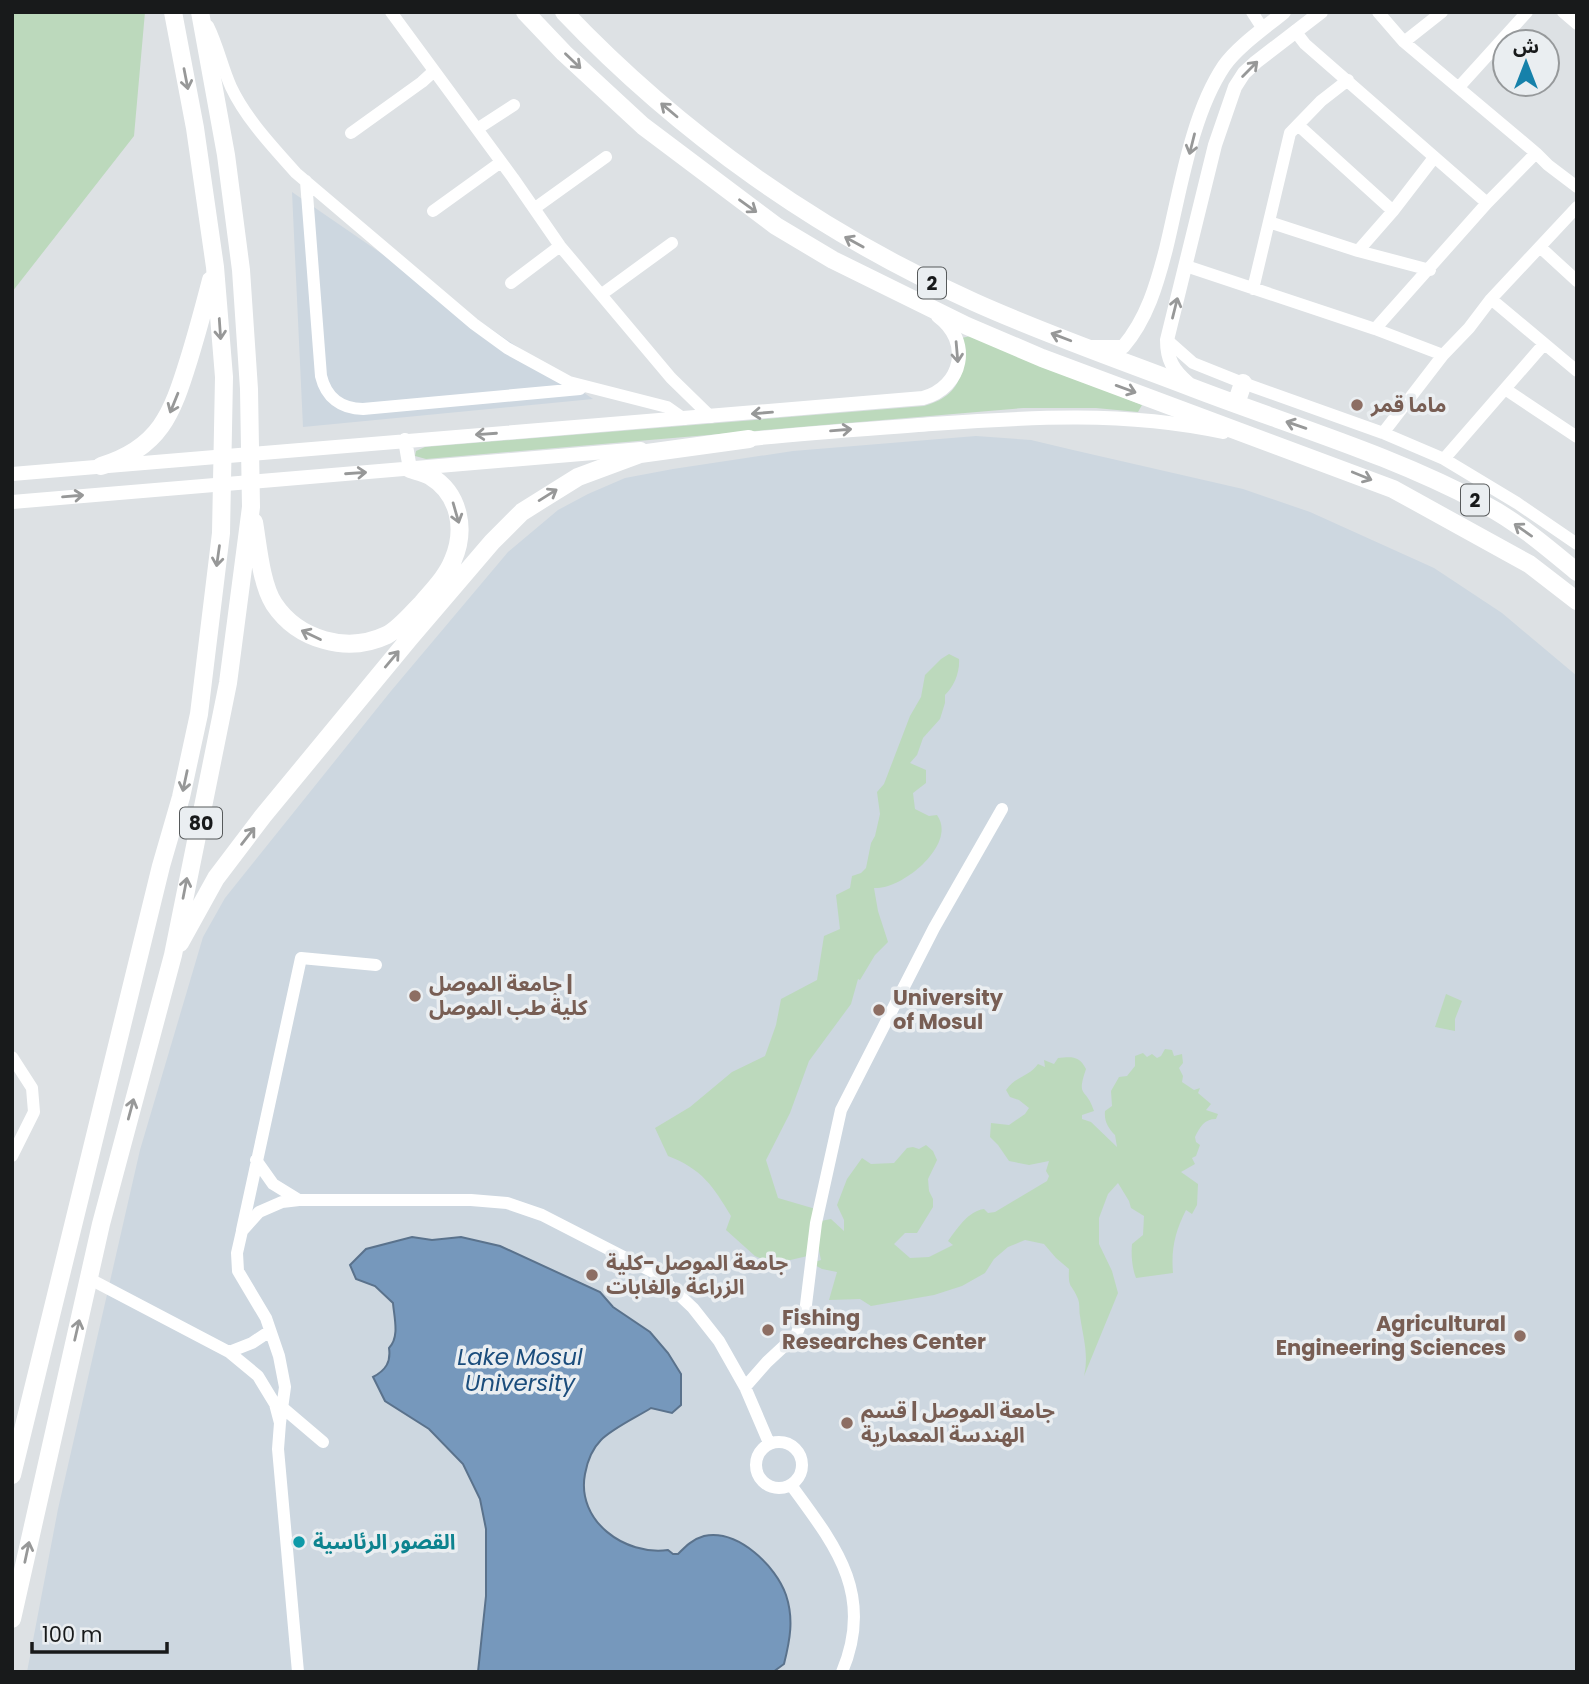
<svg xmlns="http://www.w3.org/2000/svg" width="1589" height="1684" font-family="Poppins,'Noto Sans Arabic',sans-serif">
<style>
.built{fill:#cdd7e0}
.green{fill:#bcd9bc}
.water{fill:#7698bc;stroke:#5a728c;stroke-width:2}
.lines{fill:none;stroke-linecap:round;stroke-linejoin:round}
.minor{stroke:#fff;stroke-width:12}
.major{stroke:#fff;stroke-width:14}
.highway{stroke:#fff;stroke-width:18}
.oneway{stroke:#979898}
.education-dot{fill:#8d6e63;stroke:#eaeef1;stroke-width:2.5}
.culture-dot{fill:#0f9aa8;stroke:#eaeef1;stroke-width:2.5}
.labels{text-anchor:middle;stroke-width:7;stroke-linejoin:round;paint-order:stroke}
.shield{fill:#eaeef1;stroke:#575a5b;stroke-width:2}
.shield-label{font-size:19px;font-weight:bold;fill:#181a1b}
.education-label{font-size:21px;font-weight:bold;fill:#785e54;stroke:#eaeef1;text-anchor:start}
.culture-label{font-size:21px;font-weight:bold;fill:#0d838f;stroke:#eaeef1;text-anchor:start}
.water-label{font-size:23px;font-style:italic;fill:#1b4d7c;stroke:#eaeef1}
</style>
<rect width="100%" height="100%" fill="#dde1e4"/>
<!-- built -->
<path class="built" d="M292,192L593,399L303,427Z
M976,436L1031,440L1073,450L1243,489L1310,512L1434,568L1502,613L1577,676V1672H27L58,1509L140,1150L203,937L225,898L391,691L508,552L558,510L588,494L625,478L673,469L793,451Z"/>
<!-- green -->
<path class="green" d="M12,12H145L134,136L12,292Z
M970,336L1142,405L1138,412L1096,408H1023L426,459L415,456L416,451L425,447L924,406C962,396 965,371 962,338Z
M949,654L959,659C960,672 954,687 945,695V703L940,719L923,738L917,755L910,763L926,770V783L913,793L915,809L929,816L937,815C958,844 902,890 874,888L878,911L888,942L875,955L860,980L858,979L851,1004L809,1061L790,1113L766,1160L778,1198L819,1210L816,1222L831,1219L844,1231V1220L837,1205L847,1179L862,1158L871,1164L894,1163L907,1148L913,1147L919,1149L926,1145L933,1151L937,1160L928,1179L929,1191L933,1199V1207L917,1233H905L894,1244L910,1258L929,1257L953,1245L948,1241C957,1229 968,1211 984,1209L988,1213L995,1212L1047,1181L1049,1176L1046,1171L1049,1161L1029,1165L1009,1161L998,1145L990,1137L991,1123L1009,1125L1025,1114L1029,1108L1019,1100L1010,1097L1006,1090C1016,1076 1030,1076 1038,1064L1045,1067L1044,1060L1054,1064L1058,1058C1071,1057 1079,1055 1086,1069C1076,1099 1086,1086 1094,1111L1082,1115V1119L1091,1122L1117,1147L1115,1135C1108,1128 1104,1121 1105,1111L1112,1106L1111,1091L1119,1077L1127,1076L1135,1066V1056L1143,1053L1147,1057L1152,1054L1157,1058L1161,1056L1165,1049L1172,1050L1174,1056L1182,1054L1183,1063L1179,1068L1183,1076L1182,1082L1194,1090L1200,1088L1198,1093L1211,1104L1206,1110L1218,1114L1216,1119C1204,1119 1200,1127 1195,1137L1196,1142L1200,1145L1196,1156L1192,1158L1195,1164L1181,1172L1198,1184L1197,1205L1192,1214L1186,1210C1175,1232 1171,1249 1173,1273L1136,1278C1132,1268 1131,1255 1132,1244L1143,1235L1144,1216L1131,1208L1129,1201L1118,1183L1108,1194L1099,1218V1244L1112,1271L1118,1293L1084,1376C1089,1354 1083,1337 1080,1316C1079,1311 1080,1304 1078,1299C1072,1283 1068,1290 1069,1269L1056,1258L1044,1244L1025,1240L1008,1247L994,1259L985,1273L962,1286L934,1295L871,1306L860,1299L829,1300L837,1272L822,1269L811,1263L821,1260L815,1232L812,1255L773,1264L755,1256L726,1230L731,1216C713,1186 702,1169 668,1156L655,1128L690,1107L732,1072L765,1056L776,1025L781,999L817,980L824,936L840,929L836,895L850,888L852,876L861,873L866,868L871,843L875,836L880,814L877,792L884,784L910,716L921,697L925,675L941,659Z
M1446,994L1462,1001L1455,1019V1031L1435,1027Z"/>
<!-- water -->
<path class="water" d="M412,1237L432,1240L461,1237L500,1246L600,1292L613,1307L650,1332L668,1353L681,1374V1405L672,1413L651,1408C637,1417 613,1428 601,1440C592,1449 587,1463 585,1474C576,1521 625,1556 668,1550L673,1554H678C686,1546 693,1539 704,1536C738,1529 776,1566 786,1595C794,1619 790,1640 784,1664L773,1672H478L486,1596V1529L480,1499L463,1464L429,1429L385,1401L373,1377C386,1370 391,1362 389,1348C400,1337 394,1317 393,1303L375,1286L356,1279L350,1265L366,1249Z"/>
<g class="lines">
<!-- minor -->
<path class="minor" d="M391,12L513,178L560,246L671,378L711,417
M1252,12L1263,29
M1378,12L1404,42L1536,153L1548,165L1577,187
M1563,12L1577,24
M208,26C218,46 222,67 231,87C246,119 273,147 296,173L474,324L507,348L569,382L667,407L684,419
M1295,31L1305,44L1487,203
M1404,42L1442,12
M1459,87L1527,12
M1298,125L1393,211
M477,129L514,105
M351,133L422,82L434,71
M306,181L321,376C326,397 341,409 363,409L580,389
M535,208L606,157
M433,211L501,162
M1269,222L1358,251L1430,270
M1541,248L1577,281
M1358,251L1393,211L1433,159
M1186,266L1375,329L1443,355
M511,283L560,246
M1253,289L1290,133L1321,101L1348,80
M602,294L672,243
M1491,299L1577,371
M1375,329L1487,203L1536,153
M1167,340L1193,363L1243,383L1383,433L1444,459L1517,503L1577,544
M1505,389L1577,437
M1383,433L1443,355L1469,328L1491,299L1577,207
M1444,459L1544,344
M12,1057L32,1088L34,1112L12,1156
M256,1160L273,1184L299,1200
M242,1230L301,958L376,965
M88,1278L229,1352L258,1376L275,1404L280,1423L278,1449L298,1672
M229,1352L252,1343L270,1331
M745,1387L767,1362L796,1335L805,1313L816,1223L841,1110L934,928L1002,809
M283,1408L323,1442
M280,1423L285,1387L279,1356L266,1318L238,1271L237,1253L242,1231L259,1212L282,1202L299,1200H471L507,1203L542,1215L657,1274L693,1308L719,1341L745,1387L769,1443
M756 1465a23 23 0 1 1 46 0a23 23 0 1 1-46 0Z
M791,1485C835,1545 875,1594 842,1672"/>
<!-- major -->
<path class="major" d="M1091,347H1123C1147,319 1157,284 1166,249C1180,192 1191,115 1224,66C1237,47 1266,27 1284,12
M1188,383C1173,370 1167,360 1167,340L1215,145L1235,87L1244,73L1256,62L1321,12
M405,440L410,469
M741,440C805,433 868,429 932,424C1030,417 1125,411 1223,432
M12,474L923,398C963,387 972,341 938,316
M12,502L641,449"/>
<!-- highway -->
<path class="highway" d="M525,12L564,53L643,126L776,226L833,260L967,326L1042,358L1393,489L1529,564L1577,601
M564,12C680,134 820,233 974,302C1045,334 1120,360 1193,388C1292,426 1393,455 1487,506C1519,523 1549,549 1577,572
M1236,404L1243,383
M101,466C160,448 172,414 189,359C197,333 204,307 211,280
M254,522C258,545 261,584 274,604C298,640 347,654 387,635C400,628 412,613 422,603C433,590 447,576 453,560C466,530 460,494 430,476C425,473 416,471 410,469
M180,943L216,878L263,816L409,639L492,542L522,512L578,477L640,454L749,439
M12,1475L161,866L181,797L199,714L221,533L224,377L215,267L195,128L173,12
M12,1619L101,1224L173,955L228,683L251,507L249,389L241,270L226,155L200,12"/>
</g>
<!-- one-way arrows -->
<defs><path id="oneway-shaft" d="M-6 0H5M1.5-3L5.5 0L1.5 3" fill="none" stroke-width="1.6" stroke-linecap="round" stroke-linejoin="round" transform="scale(1.75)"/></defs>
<g class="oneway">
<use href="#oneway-shaft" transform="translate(573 61) rotate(44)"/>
<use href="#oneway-shaft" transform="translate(1250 69) rotate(-45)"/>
<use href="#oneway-shaft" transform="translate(186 79) rotate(79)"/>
<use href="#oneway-shaft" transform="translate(669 110) rotate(-140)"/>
<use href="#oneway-shaft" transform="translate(1192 144) rotate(104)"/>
<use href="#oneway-shaft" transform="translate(748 206) rotate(36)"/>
<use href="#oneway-shaft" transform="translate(854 242) rotate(-151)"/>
<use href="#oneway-shaft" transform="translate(1175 308) rotate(-76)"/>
<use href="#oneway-shaft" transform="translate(220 329) rotate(86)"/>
<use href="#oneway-shaft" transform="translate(1061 337) rotate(-159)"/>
<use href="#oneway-shaft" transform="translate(957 352) rotate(85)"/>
<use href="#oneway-shaft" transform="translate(1126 389) rotate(20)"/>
<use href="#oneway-shaft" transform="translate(174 403) rotate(112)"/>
<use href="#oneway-shaft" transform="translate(762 413) rotate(175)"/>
<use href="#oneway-shaft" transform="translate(1296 425) rotate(-161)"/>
<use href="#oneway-shaft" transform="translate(841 430) rotate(-5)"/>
<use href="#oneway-shaft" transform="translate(486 434) rotate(176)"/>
<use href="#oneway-shaft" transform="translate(356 473) rotate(-4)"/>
<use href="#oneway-shaft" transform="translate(1362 476) rotate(22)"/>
<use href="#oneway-shaft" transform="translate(548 495) rotate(-32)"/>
<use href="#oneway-shaft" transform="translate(73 496) rotate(-5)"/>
<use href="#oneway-shaft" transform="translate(456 513) rotate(74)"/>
<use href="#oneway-shaft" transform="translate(1523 530) rotate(-145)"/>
<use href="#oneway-shaft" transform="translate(218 556) rotate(98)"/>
<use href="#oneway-shaft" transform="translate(311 635) rotate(-154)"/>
<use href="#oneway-shaft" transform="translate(392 659) rotate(-50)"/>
<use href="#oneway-shaft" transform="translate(185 781) rotate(102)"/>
<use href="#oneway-shaft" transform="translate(248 836) rotate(-52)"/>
<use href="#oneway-shaft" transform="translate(185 888) rotate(-79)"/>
<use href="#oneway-shaft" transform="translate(131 1109) rotate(-75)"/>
<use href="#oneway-shaft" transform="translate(77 1330) rotate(-77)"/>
<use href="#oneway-shaft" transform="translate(27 1552) rotate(-78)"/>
</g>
<!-- markers -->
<g class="education-dot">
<circle cx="1357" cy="405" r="7"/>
<circle cx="415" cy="996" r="7"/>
<circle cx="879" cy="1010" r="7"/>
<circle cx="592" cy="1275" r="7"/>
<circle cx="768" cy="1330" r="7"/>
<circle cx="1520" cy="1336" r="7"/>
<circle cx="847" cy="1423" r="7"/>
</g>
<circle class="culture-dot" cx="299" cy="1542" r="7"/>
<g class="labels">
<!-- shield labels -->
<g class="shield">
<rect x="918" y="267.5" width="28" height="31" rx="5"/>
<rect x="1461" y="484.5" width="28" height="31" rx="5"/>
<rect x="180" y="807.5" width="42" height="31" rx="5"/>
</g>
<g class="shield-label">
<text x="932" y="290">2</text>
<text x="1475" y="507">2</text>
<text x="201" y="830">80</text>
</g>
<!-- education labels -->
<g class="education-label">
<text x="1371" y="412">ماما قمر</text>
<text x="429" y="991">جامعة الموصل |<tspan x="429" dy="24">كلية طب الموصل</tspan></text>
<text x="893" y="1005">University<tspan x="893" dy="24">of Mosul</tspan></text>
<text x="606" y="1270">جامعة الموصل-كلية<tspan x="606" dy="24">الزراعة والغابات</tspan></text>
<text x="782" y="1325">Fishing<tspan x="782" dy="24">Researches Center</tspan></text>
<text x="1506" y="1331" text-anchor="end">Agricultural<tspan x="1506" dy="24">Engineering Sciences</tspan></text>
<text x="861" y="1418">جامعة الموصل | قسم<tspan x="861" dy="24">الهندسة المعمارية</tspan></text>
</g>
<!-- culture labels -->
<g class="culture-label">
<text x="313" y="1549">القصور الرئاسية</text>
</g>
<!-- water labels -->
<g class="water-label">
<text x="520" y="1365">Lake Mosul<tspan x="520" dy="26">University</tspan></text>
</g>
</g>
<!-- border -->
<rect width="1589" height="1684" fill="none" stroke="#181a1b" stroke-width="28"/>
<!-- north arrow -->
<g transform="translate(1526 63)"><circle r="33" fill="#eaeef1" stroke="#96999b" stroke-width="2"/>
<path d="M0-5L12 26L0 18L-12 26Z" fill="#1681aa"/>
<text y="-10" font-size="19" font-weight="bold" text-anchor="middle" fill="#181a1b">ش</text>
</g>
<!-- scale -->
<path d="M32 1642v10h135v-10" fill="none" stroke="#181a1b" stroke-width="3.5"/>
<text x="42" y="1642" font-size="21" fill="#181a1b" stroke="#eaeef1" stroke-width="5" paint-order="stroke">100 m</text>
</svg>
